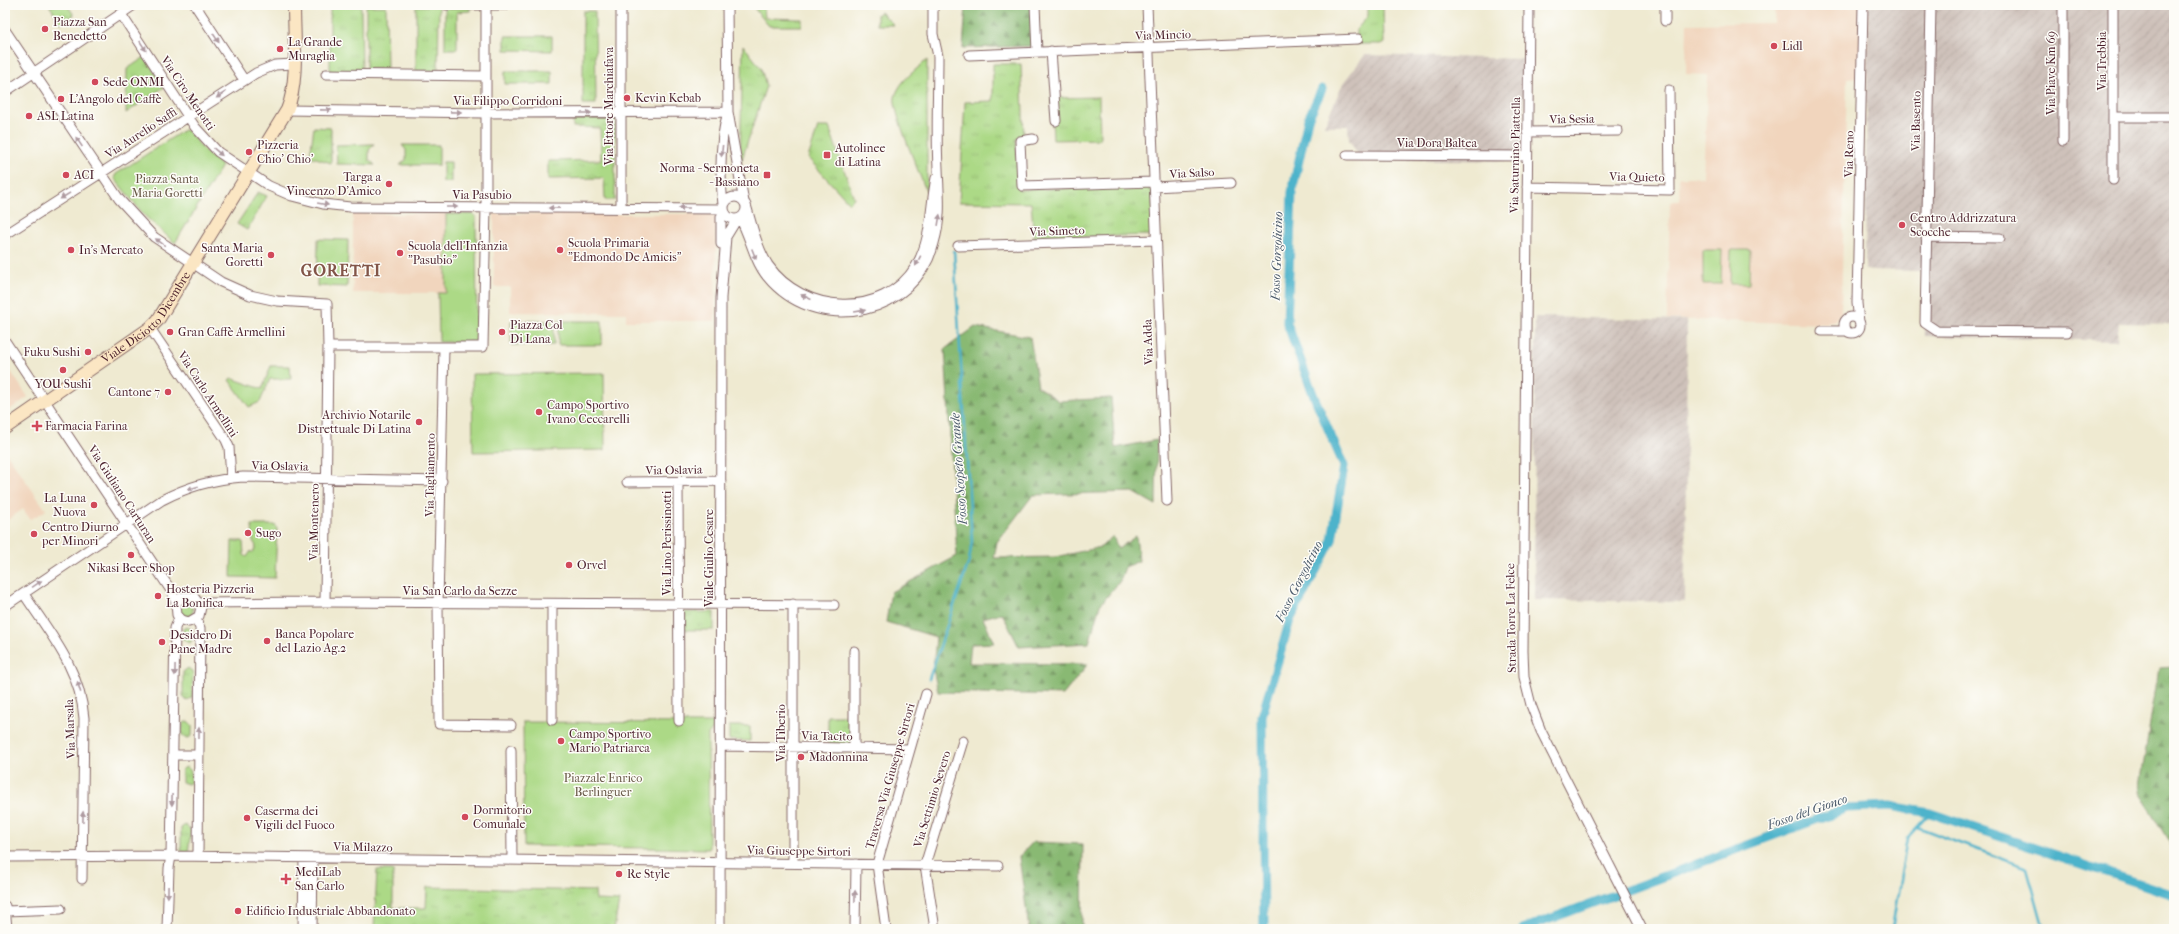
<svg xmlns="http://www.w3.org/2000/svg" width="2179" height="934" font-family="'IM FELL French Canon',serif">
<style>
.built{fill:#f1d5bd}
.industrial{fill:url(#industrial-furrows)}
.grass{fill:url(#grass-tufts);stroke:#7b7c58}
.forest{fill:url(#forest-firs);stroke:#6a6c4f}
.green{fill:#acd986;stroke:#7b7c58}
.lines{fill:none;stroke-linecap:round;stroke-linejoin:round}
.stream{stroke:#4db3cb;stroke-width:2.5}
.canal{stroke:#4db3cb;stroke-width:9}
.street-casing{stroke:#846665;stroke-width:11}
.secondary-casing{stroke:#846665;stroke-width:14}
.street{stroke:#fff;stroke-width:9}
.secondary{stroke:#fbe6c3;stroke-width:12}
.oneway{fill:#ae9aa0}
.poi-dot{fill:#d1495b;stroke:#fdfcf7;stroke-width:1.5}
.labels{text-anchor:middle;stroke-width:3;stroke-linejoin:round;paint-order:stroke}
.poi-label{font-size:12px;fill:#4a1f2b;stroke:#fdfcf7;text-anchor:start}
.street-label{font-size:12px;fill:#4a1f2b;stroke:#fdfcf7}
.park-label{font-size:12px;fill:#675746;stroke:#fdfcf7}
.water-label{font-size:13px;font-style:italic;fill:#4b5a6b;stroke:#fdfcf7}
.district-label{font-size:16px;font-weight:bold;letter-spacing:1px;fill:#825548;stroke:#fdfcf7}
</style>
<defs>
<pattern id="industrial-furrows" width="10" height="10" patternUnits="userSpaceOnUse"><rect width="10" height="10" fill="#cec1ba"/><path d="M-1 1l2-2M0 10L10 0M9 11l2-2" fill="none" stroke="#b2a5a0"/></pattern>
<pattern id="grass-tufts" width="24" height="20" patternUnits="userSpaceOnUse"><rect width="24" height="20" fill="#acd986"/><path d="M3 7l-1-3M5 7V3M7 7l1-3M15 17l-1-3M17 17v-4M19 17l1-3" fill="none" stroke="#96ba74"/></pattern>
<pattern id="forest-firs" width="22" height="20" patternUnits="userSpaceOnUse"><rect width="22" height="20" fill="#89b973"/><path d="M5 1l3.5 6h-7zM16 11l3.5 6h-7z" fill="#72965f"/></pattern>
</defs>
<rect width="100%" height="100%" fill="#fdfcf7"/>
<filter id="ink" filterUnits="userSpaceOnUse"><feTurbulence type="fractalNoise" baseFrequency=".025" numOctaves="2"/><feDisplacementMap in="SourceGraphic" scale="8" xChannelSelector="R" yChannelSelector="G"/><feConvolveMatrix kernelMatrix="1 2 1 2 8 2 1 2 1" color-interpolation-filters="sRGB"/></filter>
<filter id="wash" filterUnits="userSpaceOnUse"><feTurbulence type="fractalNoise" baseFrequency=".012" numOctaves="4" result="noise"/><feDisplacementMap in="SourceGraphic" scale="16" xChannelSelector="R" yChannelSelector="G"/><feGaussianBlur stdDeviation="0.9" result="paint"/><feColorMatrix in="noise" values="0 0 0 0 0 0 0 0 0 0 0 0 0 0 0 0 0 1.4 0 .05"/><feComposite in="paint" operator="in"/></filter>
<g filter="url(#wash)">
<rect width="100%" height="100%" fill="#efead1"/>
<!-- built -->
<path class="built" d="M1775,5H1868L1867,77L1847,78L1841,312L1835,320L1826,324L1667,319L1670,201H1680L1679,177H1703L1708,75L1686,74L1687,24L1774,23Z
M353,214H446V293H353Z
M494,214H716L715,321H626V313L510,312V287H494Z
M5,363L28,397L5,413Z
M5,451L46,510L35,517L30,519L23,509L5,522Z"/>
<!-- industrial -->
<path class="industrial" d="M1868,5H2174V324L2119,323L2117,341L1925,336L1923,271L1865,270Z
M1365,55L1524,59L1523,161L1361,159L1349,140L1348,126H1324L1343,83Z
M1535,317L1687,320L1685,602L1534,600Z"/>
<!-- grass -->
<path class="grass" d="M49,5H67L74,15L61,23Z
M1368,5H1383L1384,44H1356V30L1368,16Z
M330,6H361L362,72H330Z
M366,6H386L387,69H366Z
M416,6H439L438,71H416Z
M445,6L470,7V11L457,12V49H445Z
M583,11H595L596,104H583Z
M881,12L894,25H877V14Z
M505,36H552V51L505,50Z
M743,45L761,68L766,86L740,165Z
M145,57L164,87L126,113L127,69Z
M927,60V190L926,191C920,174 892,111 895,97C899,81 916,70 927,60Z
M993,64H1021L1024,138L1016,139L1019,190L1152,185L1154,235L1034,238L1031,203L959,202L965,102L993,101Z
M505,71H552V84H505Z
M1099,97L1100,139L1053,140L1051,98Z
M573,118H615V200H605L604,178L548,179V161L601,160L600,128L573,127Z
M314,127L331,128V163L310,156Z
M818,127H829L854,198L849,203L808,158Z
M443,162H451V182H443Z
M258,192L267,196L247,230L237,224Z
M179 610a7 7 0 1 1 14 0a7 7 0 1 1-14 0Z
M685,612H714V630H685Z
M186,627L192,629V640L190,643L183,640V629Z
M188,668L193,672L192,697L187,701L183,697V672Z
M828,716H851V745H828Z
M188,721L192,725V736L188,738L182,736L183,723Z
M729,726H750V741L729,740Z
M187,767L191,771V782L188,784L182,782V769Z
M185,825L191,830L188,853L182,852L181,850V828Z
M377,870H393V908H426L427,887L595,891L596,900L619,901L614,929H374Z"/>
<!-- forest -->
<path class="forest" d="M966,5H1031L1033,46L963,48Z
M975,327L1030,337L1038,387L1059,401L1111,398L1115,448L1157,440L1156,505L1133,492L1033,495L997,542L994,558L1056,557L1101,547L1113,536L1118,549L1136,536L1139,561L1125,567L1120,581L1100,605L1089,643L1019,647L1002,613L983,618L994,643L971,644L969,663L1088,664L1063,695L938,692L933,669L936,637L886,622L891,592L957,556L945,349Z
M2174,667V850L2139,792L2159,668Z
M1033,842L1083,844L1082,929H1029L1019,857Z"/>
<!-- green -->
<path class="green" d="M754,8H764L765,18L802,19V26H769Z
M184,130L188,131L204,150L222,166L175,243L145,216L114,178L116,174Z
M374,144L369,150V160L375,165L337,164L336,145Z
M402,145H439V165H400L406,160V150Z
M446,214H473L476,216L477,342H439L438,293H446Z
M318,239L348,240L347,287L317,286Z
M1703,250H1722L1721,284H1703Z
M1731,250H1750L1749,284H1730Z
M511,321H554V345H511Z
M558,321H602V345H558Z
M271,366H290L291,379H270L260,402L249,407L229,380L231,378L262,389Z
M604,373L605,450L473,452L472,374Z
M252,525H275L277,529L275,578L231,577L232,541H243L244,555L247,557L251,551L253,553L256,546L253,541Z
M523,722L715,723L714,728L708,735L709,849L524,846Z"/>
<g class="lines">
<!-- stream -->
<path class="stream" d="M929,679L969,561L972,541L954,251
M1917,827L2027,868L2044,929
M1892,929L1907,838L1930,813"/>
<!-- canal -->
<path class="canal" d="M1264,929L1262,716L1290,620L1332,540L1344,466L1313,394L1287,323L1292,192L1308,119L1322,89
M1523,929L1847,808L1890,806L1930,813L2174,895"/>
</g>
</g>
<g filter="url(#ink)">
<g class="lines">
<!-- street casing -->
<g class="street-casing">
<path id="street" d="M195,5L244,80
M447,5H505
M621,5V208
M1035,5L1037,52
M1147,5L1167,501
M1529,5L1523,651L1524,677L1531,705L1541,731L1642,929
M1665,5V21
M1931,5L1925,323L1937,331L2067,332
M2063,5V141
M121,14L195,127L218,152L269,186L292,196L323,204L350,207L723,209
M5,30L119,199L154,237L221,282L250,295L277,301L327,304L328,347H483L486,207V5
M1051,51L1056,121
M969,55L1358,39
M326,74L485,76
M5,92L134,5
M287,110L484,113L728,112
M728,112L744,202
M2114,117H2174
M1527,132L1618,131
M1033,139L1020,141L1022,186L1154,182
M1347,155L1527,156
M2113,180V5
M1154,187L1231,183
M1527,187L1670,190L1669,90
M724 208a11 11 0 1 1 22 0a11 11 0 1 1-22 0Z
M723,205C720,175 719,141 728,112L727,5
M746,205C752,225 757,248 768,265C802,314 883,320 916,266C932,239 930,207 936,178
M740,218C752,240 754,264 772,282C823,335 915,315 934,243C942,216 939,196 938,168C936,131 938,93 938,56L933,34V5
M5,235L256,73L275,65L294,64
M1926,237L2000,238
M721,244V217L724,211
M958,246L1156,240
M1844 325a8 8 0 1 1 16 0a8 8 0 1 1-16 0Z
M1859,322L1857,303L1863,5
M150,328L226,440L229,447L231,478
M1822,331H1847
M5,341L172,592L176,603L177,615L182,620L189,622L199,616L201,607L194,597H182L176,603
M444,347L438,603L439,724L511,725
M627,482L721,481
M678,482L679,721
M24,594C50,634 80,668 84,718L82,879
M325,602L328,347
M200,603L325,602L834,605
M552,604V720
M5,606L162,500C187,487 215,479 243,477L442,481
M196,619L200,628L198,856
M720,746L910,749
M854,748V651
M511,750L512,860
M173,755H199
M5,857L171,856L998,866
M793,863V604
M5,906L7,929
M5,911L61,909
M167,929L169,868L171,856L175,628L179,618
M303,929L304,858
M312,929L313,859
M720,929L721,298L726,237L737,219
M855,929L856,864
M886,929L877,864L926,694
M935,929L925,865L963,741"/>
</g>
<!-- secondary casing -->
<g class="secondary-casing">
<g id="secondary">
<path id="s1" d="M5,428L150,328L158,320L287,110C299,82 294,36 294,5"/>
</g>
</g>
<!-- street -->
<use href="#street" class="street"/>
<!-- secondary -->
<use href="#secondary" class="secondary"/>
</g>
<!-- one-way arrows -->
<defs><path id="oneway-solid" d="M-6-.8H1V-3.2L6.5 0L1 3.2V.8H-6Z"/></defs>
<g class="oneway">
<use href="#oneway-solid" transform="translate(216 38) rotate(57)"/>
<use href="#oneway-solid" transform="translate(143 46) rotate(57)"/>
<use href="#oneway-solid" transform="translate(221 95) rotate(147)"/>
<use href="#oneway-solid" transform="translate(326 110) rotate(1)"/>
<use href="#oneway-solid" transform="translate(456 112) rotate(1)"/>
<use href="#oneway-solid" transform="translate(586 113)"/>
<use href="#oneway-solid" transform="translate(79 142) rotate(-124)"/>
<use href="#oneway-solid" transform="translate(722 151) rotate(96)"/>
<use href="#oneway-solid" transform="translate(218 152) rotate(41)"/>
<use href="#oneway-solid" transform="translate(65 196) rotate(148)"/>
<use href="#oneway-solid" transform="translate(323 204) rotate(10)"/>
<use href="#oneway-solid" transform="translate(452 207)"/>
<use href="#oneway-solid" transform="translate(554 208) rotate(-179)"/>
<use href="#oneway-solid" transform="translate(684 208) rotate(-180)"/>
<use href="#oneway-solid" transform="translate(939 220) rotate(-81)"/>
<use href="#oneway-solid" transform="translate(160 242) rotate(-144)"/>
<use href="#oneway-solid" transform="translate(754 254) rotate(68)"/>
<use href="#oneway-solid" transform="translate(918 261) rotate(117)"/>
<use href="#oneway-solid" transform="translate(806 297) rotate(-155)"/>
<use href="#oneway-solid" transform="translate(860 311) rotate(-9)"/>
<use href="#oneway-solid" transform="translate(193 488) rotate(163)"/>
<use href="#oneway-solid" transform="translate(37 584) rotate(-34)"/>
<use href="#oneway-solid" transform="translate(175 670) rotate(91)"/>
<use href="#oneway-solid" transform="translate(79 687) rotate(-107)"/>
<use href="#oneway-solid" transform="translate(199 733) rotate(-90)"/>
<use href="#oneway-solid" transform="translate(172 800) rotate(91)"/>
<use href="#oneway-solid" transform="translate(83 817) rotate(-89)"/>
<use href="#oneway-solid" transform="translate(168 892) rotate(91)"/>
<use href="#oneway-solid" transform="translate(855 896) rotate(-89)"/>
</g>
</g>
<!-- markers -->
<g class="poi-dot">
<circle cx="45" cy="29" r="4"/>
<circle cx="1774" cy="46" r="4"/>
<circle cx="280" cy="49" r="4"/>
<circle cx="95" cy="82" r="4"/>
<circle cx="627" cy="98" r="4"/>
<circle cx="61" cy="99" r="4"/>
<circle cx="29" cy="116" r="4"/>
<circle cx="249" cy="152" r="4"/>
<rect x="823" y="151" width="8" height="8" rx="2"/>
<circle cx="66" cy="175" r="4"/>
<rect x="763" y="171" width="8" height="8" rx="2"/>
<circle cx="389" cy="184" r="4"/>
<circle cx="1902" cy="225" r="4"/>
<circle cx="71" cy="250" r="4"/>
<circle cx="560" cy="250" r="4"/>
<circle cx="400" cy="253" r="4"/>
<circle cx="271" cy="255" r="4"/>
<circle cx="170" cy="332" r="4"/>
<circle cx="502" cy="332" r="4"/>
<circle cx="88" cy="352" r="4"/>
<circle cx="63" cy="370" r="4"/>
<circle cx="168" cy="392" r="4"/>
<circle cx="539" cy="412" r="4"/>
<circle cx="419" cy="422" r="4"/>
<path d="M35 420h4v4h4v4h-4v4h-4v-4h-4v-4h4z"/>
<circle cx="94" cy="505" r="4"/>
<circle cx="248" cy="533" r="4"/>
<circle cx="34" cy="534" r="4"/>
<circle cx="131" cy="555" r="4"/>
<circle cx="569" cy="565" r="4"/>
<circle cx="158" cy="596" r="4"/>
<circle cx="267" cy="641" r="4"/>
<circle cx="162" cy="642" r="4"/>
<circle cx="561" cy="741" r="4"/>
<circle cx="801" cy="757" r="4"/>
<circle cx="465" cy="817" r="4"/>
<circle cx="247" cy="818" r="4"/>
<circle cx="619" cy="874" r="4"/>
<path d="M284 873h4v4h4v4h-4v4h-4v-4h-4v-4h4z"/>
<circle cx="238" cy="911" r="4"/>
</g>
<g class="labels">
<!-- poi labels -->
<g class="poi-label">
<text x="53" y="26">Piazza San<tspan x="53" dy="14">Benedetto</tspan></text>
<text x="288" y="46">La Grande<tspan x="288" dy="14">Muraglia</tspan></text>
<text x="1782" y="50">Lidl</text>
<text x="103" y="86">Sede ONMI</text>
<text x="635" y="102">Kevin Kebab</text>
<text x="69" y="103">L'Angolo del Caffè</text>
<text x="37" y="120">ASL Latina</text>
<text x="257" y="149">Pizzeria<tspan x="257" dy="14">Chio' Chio'</tspan></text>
<text x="835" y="152">Autolinee<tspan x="835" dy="14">di Latina</tspan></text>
<text x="759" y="172" text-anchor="end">Norma - Sermoneta<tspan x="759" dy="14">- Bassiano</tspan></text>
<text x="74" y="179">ACI</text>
<text x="381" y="181" text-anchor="end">Targa a<tspan x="381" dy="14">Vincenzo D'Amico</tspan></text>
<text x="1910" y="222">Centro Addrizzatura<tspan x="1910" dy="14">Scocche</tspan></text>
<text x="568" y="247">Scuola Primaria<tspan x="568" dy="14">"Edmondo De Amicis"</tspan></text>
<text x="408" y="250">Scuola dell'Infanzia<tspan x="408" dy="14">"Pasubio"</tspan></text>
<text x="263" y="252" text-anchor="end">Santa Maria<tspan x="263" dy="14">Goretti</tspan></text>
<text x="79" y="254">In's Mercato</text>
<text x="510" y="329">Piazza Col<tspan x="510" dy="14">Di Lana</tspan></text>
<text x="178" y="336">Gran Caffè Armellini</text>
<text x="80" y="356" text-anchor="end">Fuku Sushi</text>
<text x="63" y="388" text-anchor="middle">YOU Sushi</text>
<text x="160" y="396" text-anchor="end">Cantone 7</text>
<text x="547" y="409">Campo Sportivo<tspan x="547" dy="14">Ivano Ceccarelli</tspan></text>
<text x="411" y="419" text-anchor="end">Archivio Notarile<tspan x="411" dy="14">Distrettuale Di Latina</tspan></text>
<text x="45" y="430">Farmacia Farina</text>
<text x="86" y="502" text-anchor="end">La Luna<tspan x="86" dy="14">Nuova</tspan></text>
<text x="42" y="531">Centro Diurno<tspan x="42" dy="14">per Minori</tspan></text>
<text x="256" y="537">Sugo</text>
<text x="577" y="569">Orvel</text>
<text x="131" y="572" text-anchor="middle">Nikasi Beer Shop</text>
<text x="166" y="593">Hosteria Pizzeria<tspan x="166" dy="14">La Bonifica</tspan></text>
<text x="275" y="638">Banca Popolare<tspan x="275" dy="14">del Lazio Ag.2</tspan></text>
<text x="170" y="639">Desidero Di<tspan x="170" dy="14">Pane Madre</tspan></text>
<text x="569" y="738">Campo Sportivo<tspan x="569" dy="14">Mario Patriarca</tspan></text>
<text x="809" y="761">Madonnina</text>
<text x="473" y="814">Dormitorio<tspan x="473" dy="14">Comunale</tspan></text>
<text x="255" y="815">Caserma dei<tspan x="255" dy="14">Vigili del Fuoco</tspan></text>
<text x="295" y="876">MediLab<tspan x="295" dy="14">San Carlo</tspan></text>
<text x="627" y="878">Re Style</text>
<text x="246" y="915">Edificio Industriale Abbandonato</text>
</g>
<!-- street labels -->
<g class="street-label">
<text transform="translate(1163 35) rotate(-2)" y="4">Via Mincio</text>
<text transform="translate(2102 61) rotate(-90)" y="4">Via Trebbia</text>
<text transform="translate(2051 73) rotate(-90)" y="4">Via Piave Km 69</text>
<text transform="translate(188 93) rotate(56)" y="4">Via Ciro Menotti</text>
<text x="508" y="105">Via Filippo Corridoni</text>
<text transform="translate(609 106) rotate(-90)" y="4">Via Ettore Marchiafava</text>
<text transform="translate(1572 119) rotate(-1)" y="4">Via Sesia</text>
<text transform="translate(1916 121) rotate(-89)" y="4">Via Basento</text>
<text transform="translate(141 133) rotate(-33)" y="4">Via Aurelio Saffi</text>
<text x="1437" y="147">Via Dora Baltea</text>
<text transform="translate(1849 154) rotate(-89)" y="4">Via Reno</text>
<text transform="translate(1515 155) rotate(-89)" y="4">Via Saturnino Piattella</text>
<text transform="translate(1192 173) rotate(-3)" y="4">Via Salso</text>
<text transform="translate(1637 177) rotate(1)" y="4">Via Quieto</text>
<text x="482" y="199">Via Pasubio</text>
<text transform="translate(1057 231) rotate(-2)" y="4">Via Simeto</text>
<text dy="4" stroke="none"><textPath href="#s1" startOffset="181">Viale Diciotto Dicembre</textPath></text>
<text transform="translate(1148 342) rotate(-92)" y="4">Via Adda</text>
<text transform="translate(208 394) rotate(57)" y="4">Via Carlo Armellini</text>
<text transform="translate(280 466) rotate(1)" y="4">Via Oslavia</text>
<text transform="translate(674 470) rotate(-1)" y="4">Via Oslavia</text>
<text transform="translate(430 475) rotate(-89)" y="4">Via Tagliamento</text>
<text transform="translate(122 494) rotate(57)" y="4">Via Giuliano Carturan</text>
<text transform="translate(314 522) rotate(-89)" y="4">Via Montenero</text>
<text transform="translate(667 543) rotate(-90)" y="4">Via Lino Perissinotti</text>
<text transform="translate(709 558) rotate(-90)" y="4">Viale Giulio Cesare</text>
<text x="460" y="595">Via San Carlo da Sezze</text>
<text transform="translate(1511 618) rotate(-91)" y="4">Strada Torre La Felce</text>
<text transform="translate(70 729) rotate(-92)" y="4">Via Marsala</text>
<text transform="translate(781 733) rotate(-90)" y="4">Via Tiberio</text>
<text transform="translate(827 736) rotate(1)" y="4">Via Tacito</text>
<text transform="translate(890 776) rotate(-74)" y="4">Traversa Via Giuseppe Sirtori</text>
<text transform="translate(932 799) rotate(-73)" y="4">Via Settimio Severo</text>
<text transform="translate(363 847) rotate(1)" y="4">Via Milazzo</text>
<text transform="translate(799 851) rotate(1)" y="4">Via Giuseppe Sirtori</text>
</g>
<!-- park labels -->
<g class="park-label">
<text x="167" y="183">Piazza Santa<tspan x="167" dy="14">Maria Goretti</tspan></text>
<text x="603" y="782">Piazzale Enrico<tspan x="603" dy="14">Berlinguer</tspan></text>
</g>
<!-- water labels -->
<g class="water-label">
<text transform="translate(1276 256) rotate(-88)" y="5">Fosso Gorgolicino</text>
<text transform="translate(958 469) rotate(-94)" y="5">Fosso Scopeto Grande</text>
<text transform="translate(1298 581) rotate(-63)" y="5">Fosso Gorgolicino</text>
<text transform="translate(1807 811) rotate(-19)" y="5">Fosso del Gionco</text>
</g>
<!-- district labels -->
<g class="district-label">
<text x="341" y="276">GORETTI</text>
</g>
</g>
<!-- margin -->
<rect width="2179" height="934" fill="none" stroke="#fdfcf7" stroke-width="20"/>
</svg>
